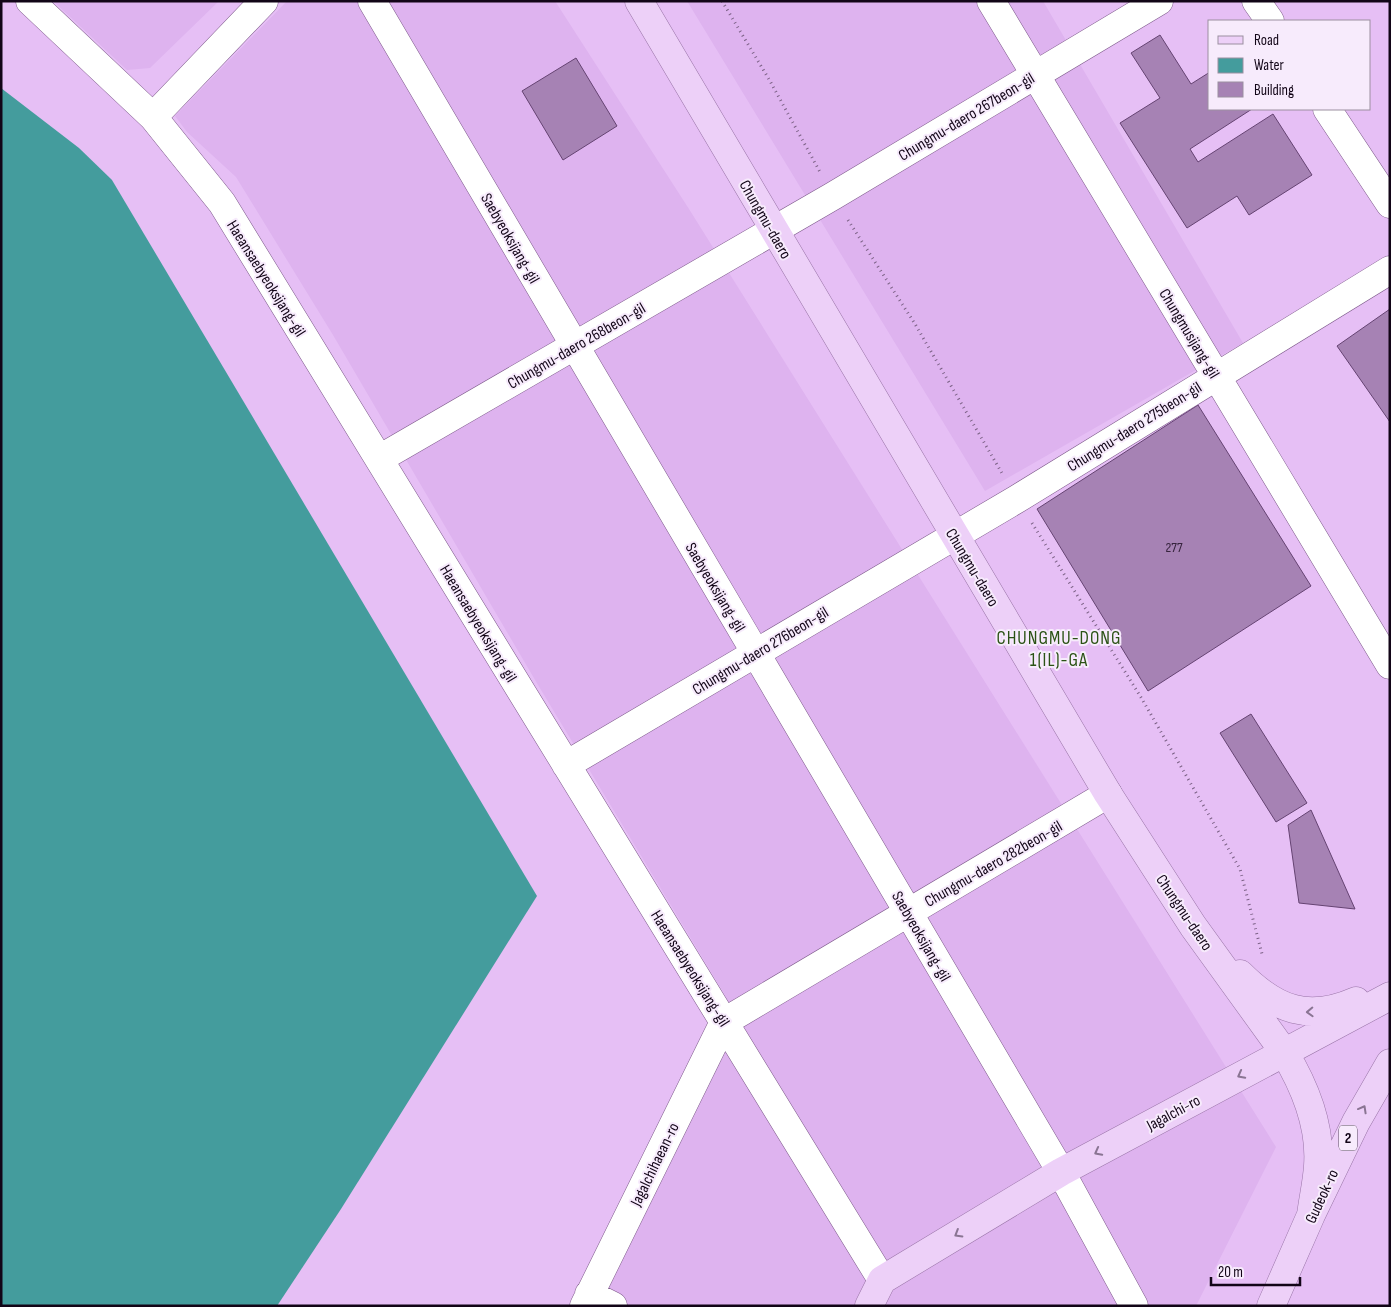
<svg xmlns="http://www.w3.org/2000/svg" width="1391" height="1307" font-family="'Sofia Sans Condensed',sans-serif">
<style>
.built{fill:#deb3ef}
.water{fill:#449c9d}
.building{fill:#a682b4;stroke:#654372}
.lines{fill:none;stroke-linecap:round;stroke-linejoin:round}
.minor-casing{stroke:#7e5b8b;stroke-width:29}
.major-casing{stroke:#9974a7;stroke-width:29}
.path{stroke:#7c6286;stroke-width:3;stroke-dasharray:1 4;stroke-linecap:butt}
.minor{stroke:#fff;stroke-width:28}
.major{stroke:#edd0f8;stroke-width:28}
.oneway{stroke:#8a7593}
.labels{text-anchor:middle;stroke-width:4;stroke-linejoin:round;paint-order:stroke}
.number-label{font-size:14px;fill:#37243e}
.shield{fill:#f7ebfc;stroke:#574a5c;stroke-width:1}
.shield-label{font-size:15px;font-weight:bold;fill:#120517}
.street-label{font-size:16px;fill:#120517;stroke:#f7ebfc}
.quarter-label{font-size:19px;letter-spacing:1px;fill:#2b5215;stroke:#f7ebfc}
</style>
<rect width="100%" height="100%" fill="#e6bff5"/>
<!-- built -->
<path class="built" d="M53,1H219L150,68L127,70Z
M287,1H555L689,209L1276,1147L1196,1306H600L738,1027L725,995L538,685L333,335L236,177L187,132L175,116Z
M687,1H1043L1243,343L985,491Z"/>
<!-- water -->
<path class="water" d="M1,88L79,148L112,180L537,896L341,1209L277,1306H1Z"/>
<!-- building -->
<path class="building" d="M1160,35L1191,84L1210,72V109H1252L1190,149L1198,162L1273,114L1312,175L1249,215L1237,196L1187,228L1120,123L1160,98L1131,53Z
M576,58L617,126L563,160L522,91Z
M1390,309V422L1337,346Z
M1198,405L1311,586L1148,691L1037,509Z
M1251,714L1307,803L1276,822L1220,733Z
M1311,810L1355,909L1299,903L1288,825Z"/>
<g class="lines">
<!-- minor casing -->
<g class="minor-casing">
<path id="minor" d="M30,1L153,117L222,203L882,1280
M372,1L1061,1172L1134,1306
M991,1L1390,665
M1256,1L1270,21
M1327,109L1390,204
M153,117L264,1
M379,459L833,196L1159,1
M566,765L1017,499L1390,270
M589,1294L613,1306
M584,1306L724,1022L1108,794"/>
</g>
<!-- major casing -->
<g class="major-casing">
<path id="major" d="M639,1L1108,794L1193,926L1284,1052C1304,1085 1321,1126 1318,1166C1317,1182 1313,1199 1311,1215
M1240,974C1276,1010 1308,1022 1356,1001
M869,1306L882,1280L1061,1172L1390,996
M1271,1306L1311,1215L1356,1122L1390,1063"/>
</g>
<!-- path -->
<path class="path" d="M722,1L770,81L820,172
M848,220L915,324L1003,475
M1032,523L1142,699L1240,869L1262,954"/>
<!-- minor -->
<use href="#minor" class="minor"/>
<!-- major -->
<use href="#major" class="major"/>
</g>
<!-- one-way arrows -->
<defs><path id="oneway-chevron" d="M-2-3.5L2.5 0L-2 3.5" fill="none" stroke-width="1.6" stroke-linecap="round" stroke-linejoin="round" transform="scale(1.25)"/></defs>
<g class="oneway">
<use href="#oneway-chevron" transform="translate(1310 1012) rotate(178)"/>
<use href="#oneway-chevron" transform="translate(1241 1075) rotate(152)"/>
<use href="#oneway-chevron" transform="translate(1363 1109) rotate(-61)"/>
<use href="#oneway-chevron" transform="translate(1098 1152) rotate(152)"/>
<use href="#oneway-chevron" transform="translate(958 1234) rotate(149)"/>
</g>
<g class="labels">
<!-- number labels -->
<g class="number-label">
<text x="1174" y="552">277</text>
</g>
<!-- shield labels -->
<rect class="shield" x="1339" y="1125.5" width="18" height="25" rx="4"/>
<g class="shield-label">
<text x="1348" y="1143">2</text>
</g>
<!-- street labels -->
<g class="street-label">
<text transform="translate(966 116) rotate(-31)" y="6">Chungmu-daero 267beon-gil</text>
<text transform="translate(766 219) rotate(60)" y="6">Chungmu-daero</text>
<text transform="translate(511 238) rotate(60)" y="6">Saebyeoksijang-gil</text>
<text transform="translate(267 278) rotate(58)" y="6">Haeansaebyeoksijang-gil</text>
<text transform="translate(1190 333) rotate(59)" y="6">Chungmusijang-gil</text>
<text transform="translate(576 345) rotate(-30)" y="6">Chungmu-daero 268beon-gil</text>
<text transform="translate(1134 426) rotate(-32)" y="6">Chungmu-daero 275beon-gil</text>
<text transform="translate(973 567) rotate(59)" y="6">Chungmu-daero</text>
<text transform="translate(716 587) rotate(59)" y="6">Saebyeoksijang-gil</text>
<text transform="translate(479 623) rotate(59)" y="6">Haeansaebyeoksijang-gil</text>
<text transform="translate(760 650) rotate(-31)" y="6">Chungmu-daero 276beon-gil</text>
<text transform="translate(993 863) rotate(-30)" y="6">Chungmu-daero 282beon-gil</text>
<text transform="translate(1185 912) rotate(56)" y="6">Chungmu-daero</text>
<text transform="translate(922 936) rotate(60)" y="6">Saebyeoksijang-gil</text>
<text transform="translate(691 968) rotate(58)" y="6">Haeansaebyeoksijang-gil</text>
<text transform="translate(1173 1112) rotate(-28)" y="6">Jagalchi-ro</text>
<text transform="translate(654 1164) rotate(-64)" y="6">Jagalchihaean-ro</text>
<text transform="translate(1321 1196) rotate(-65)" y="6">Gudeok-ro</text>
</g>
<!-- quarter labels -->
<g class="quarter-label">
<text x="1059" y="644">CHUNGMU-DONG<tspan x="1059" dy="22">1(IL)-GA</tspan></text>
</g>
</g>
<!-- border -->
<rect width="1391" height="1307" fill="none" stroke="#120517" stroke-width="5"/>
<!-- legend -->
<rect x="1208" y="20" width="162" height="90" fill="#f7ebfc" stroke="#9b8fa0"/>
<rect x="1218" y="36" width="25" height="8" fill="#edd0f8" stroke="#9b8fa0"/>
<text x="1254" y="45" font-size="15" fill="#120517">Road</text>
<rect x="1218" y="58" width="25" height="15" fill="#449c9d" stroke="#9b8fa0"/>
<text x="1254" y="70" font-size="15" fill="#120517">Water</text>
<rect x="1218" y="82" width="25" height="15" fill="#a682b4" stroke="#9b8fa0"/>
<text x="1254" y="95" font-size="15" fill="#120517">Building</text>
<!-- scale -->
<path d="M1211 1277v8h89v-8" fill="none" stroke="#120517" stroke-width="2.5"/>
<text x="1218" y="1277" font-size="15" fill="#120517" stroke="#f7ebfc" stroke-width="4" paint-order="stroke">20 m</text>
</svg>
